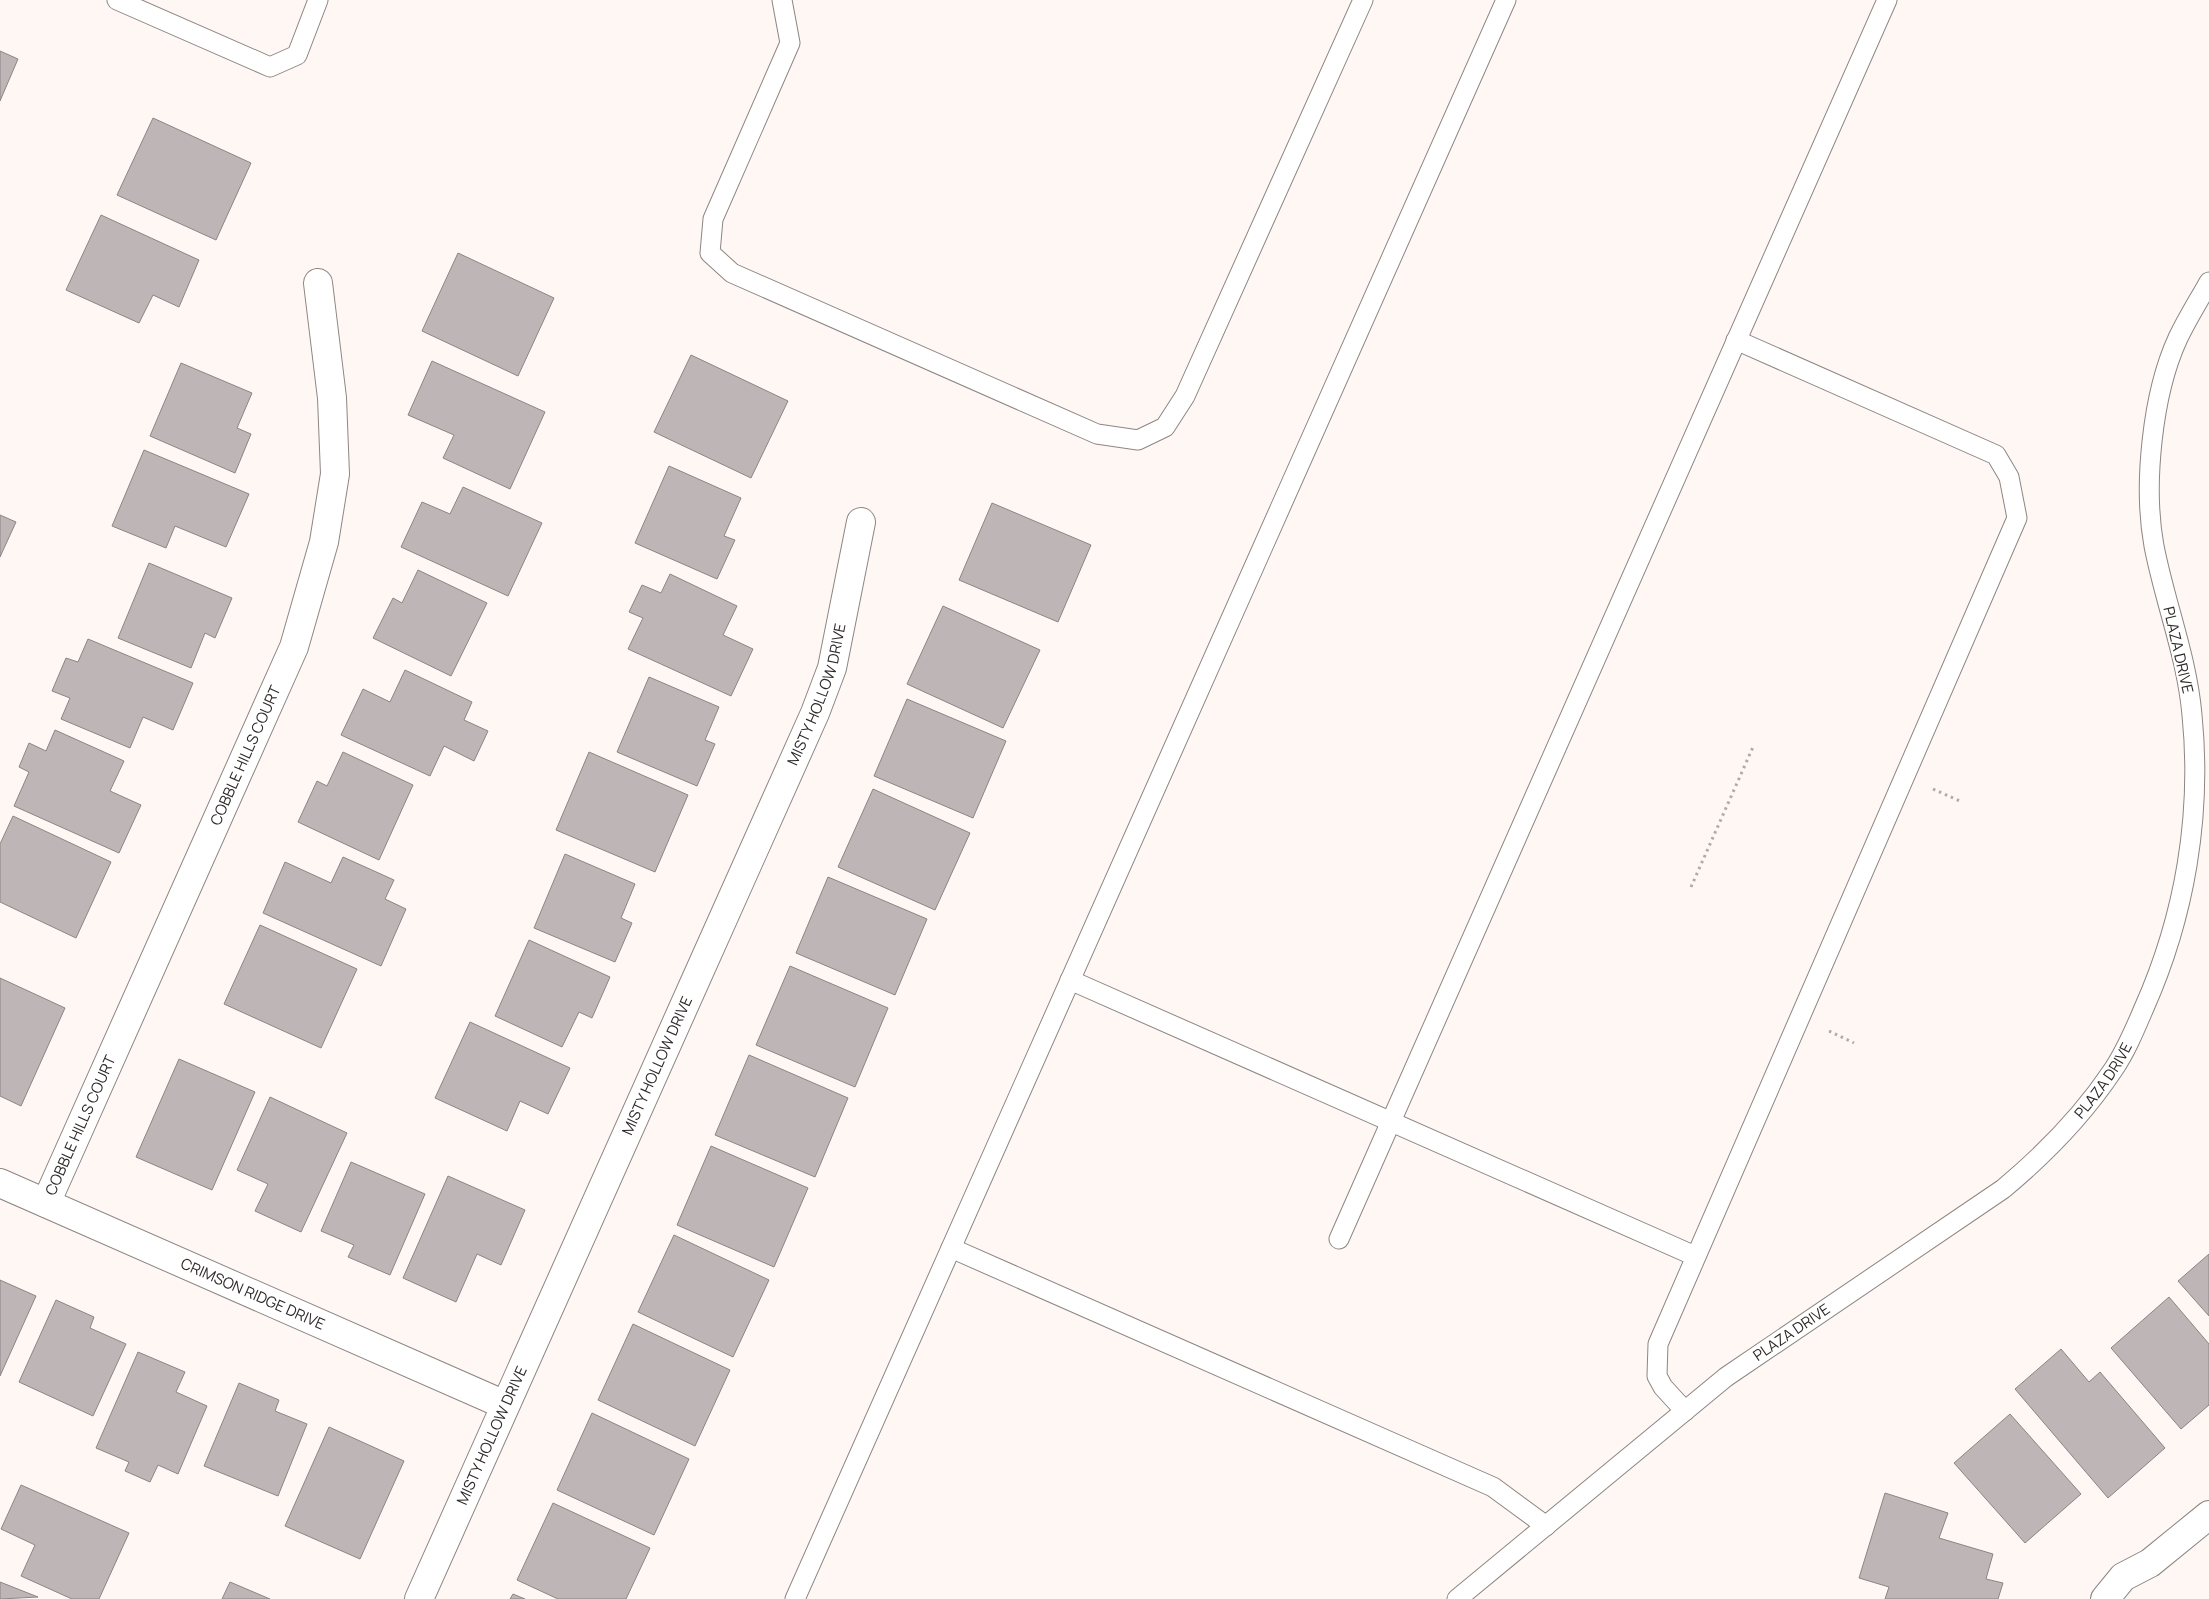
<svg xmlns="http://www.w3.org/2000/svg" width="2209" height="1599" font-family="Manrope,sans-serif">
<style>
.building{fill:#bdb5b6;stroke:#8c8585}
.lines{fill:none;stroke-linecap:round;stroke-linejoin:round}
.service-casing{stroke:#8d8683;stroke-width:21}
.minor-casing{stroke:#8d8683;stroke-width:30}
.path{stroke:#b0aba8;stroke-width:3;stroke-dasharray:2.5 4;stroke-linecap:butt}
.service{stroke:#fff;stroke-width:19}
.minor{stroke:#fff;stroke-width:28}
.labels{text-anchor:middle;stroke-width:4;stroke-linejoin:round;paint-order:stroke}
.street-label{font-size:15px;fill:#2d2a29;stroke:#fff}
</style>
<rect width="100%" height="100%" fill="#fef7f4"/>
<!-- building -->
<path class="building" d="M0,51L18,59L0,101Z
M153,118L251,163L216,240L117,195Z
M101,215L199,260L179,307L153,295L139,323L66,290Z
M458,253L554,298L518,376L422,331Z
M691,355L788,401L751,478L654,432Z
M432,361L545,412L510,489L443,458L454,435L408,415Z
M181,363L252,393L237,428L251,434L235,473L150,436Z
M144,450L249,494L226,547L175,526L166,548L112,526Z
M669,466L741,498L724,536L735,540L717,579L635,543Z
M463,487L542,523L508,596L401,547L422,502L450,514Z
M992,503L1091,545L1058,622L959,580Z
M0,515L16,522L0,557Z
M149,563L232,598L215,638L205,633L191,668L118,638Z
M418,570L487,603L451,676L373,638L393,598L402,603Z
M670,574L737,606L723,635L753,649L731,696L628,649L643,618L629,612L642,585L661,593Z
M943,606L1040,650L1003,728L907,684Z
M88,639L193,683L173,730L143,717L130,748L61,719L70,698L52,691L66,658L78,662Z
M405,670L472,702L464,720L488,731L474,761L444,746L430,776L341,735L363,689L390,702Z
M649,677L719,707L705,740L715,744L697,786L617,752Z
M907,699L1006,741L973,818L874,776Z
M55,730L124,761L110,791L141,805L119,853L14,806L29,772L19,767L29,743L46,751Z
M343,752L413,785L379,860L298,822L317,781L327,786Z
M589,752L688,795L655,872L556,830Z
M873,789L970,833L935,910L838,867Z
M13,816L111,862L76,938L0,902V844Z
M565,854L635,884L621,918L632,923L615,962L534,928Z
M343,857L394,880L385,899L406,909L381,966L263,913L285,862L331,883Z
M828,877L927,919L895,995L796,953Z
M260,925L357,969L321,1048L224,1004Z
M529,940L610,977L592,1018L579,1012L562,1047L495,1016Z
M790,966L888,1008L855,1087L756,1045Z
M0,978L65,1008L21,1106L0,1096Z
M470,1022L570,1068L548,1114L520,1101L507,1131L435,1098Z
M749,1055L848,1098L815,1177L715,1135Z
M179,1059L255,1092L212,1190L136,1157Z
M270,1097L347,1133L301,1232L255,1211L268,1184L237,1170Z
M711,1146L808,1188L774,1267L677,1225Z
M351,1162L425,1194L390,1275L348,1257L354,1245L321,1231Z
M448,1176L525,1210L501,1265L477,1254L456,1302L403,1278Z
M674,1235L769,1280L733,1357L638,1312Z
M2209,1254V1316L2178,1281Z
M0,1280L36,1296L0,1376Z
M2169,1297L2209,1344V1405L2181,1429L2111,1348Z
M56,1300L94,1317L90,1328L126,1344L93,1416L19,1382Z
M633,1324L730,1370L695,1446L598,1400Z
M2061,1349L2089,1382L2100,1372L2165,1448L2108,1498L2015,1389Z
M138,1352L185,1372L176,1392L207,1406L178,1474L158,1465L150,1482L125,1471L129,1462L96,1448Z
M239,1383L279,1400L275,1411L307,1424L278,1496L204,1466Z
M592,1413L689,1459L654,1535L557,1490Z
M2010,1414L2081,1494L2025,1543L1954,1463Z
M329,1427L404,1461L360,1559L285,1526Z
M21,1485L129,1533L99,1599H72L21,1576L35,1545L1,1529Z
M1885,1493L1948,1513L1939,1538L1993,1554L1986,1579L2003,1583L1998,1599H1885L1889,1587L1859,1578Z
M553,1503L650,1548L626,1599H558L517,1580Z
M0,1582L38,1597L0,1599Z
M230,1582L270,1599H222Z
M513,1594L525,1599H510Z"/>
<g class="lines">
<!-- service casing -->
<g class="service-casing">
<g id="service">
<path d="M117,0L270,67L297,55L318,0"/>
<path d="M782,0L790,43L713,219L710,253L732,273L1097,434L1138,440L1165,427L1185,396L1363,0"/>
<path d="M1070,980L1695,1256"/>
<path d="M1339,1239L1887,0"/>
<path d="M951,1248L1493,1487L1546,1526"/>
<path d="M1685,1411L1663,1387L1657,1376L1658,1344L2017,518L2009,477L1996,455L1736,340"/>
<path d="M795,1599L1506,0"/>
<path id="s1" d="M1457,1599L1726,1377L2003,1189C2045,1154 2083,1115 2113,1070C2126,1051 2135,1029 2144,1008C2185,916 2202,815 2192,715C2187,657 2165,603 2154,546C2143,486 2152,394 2178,338C2187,319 2199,300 2209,282"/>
</g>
</g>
<!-- minor casing -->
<g class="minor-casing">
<g id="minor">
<path id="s2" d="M0,1183L505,1405"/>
<path id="s3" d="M46,1203L294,647L324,542L335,474L332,398L318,283"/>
<path id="s4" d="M419,1599L815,713L832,668L861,522"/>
<path d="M2105,1599L2123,1577L2150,1563L2209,1515"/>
</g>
</g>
<!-- path -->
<path class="path" d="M1933,789L1962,802
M1691,887L1753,747
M1829,1031L1854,1043"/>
<!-- service -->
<use href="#service" class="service"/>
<!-- minor -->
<use href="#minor" class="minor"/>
</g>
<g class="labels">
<!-- street labels -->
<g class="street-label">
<text transform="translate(2178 650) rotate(77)" y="5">PLAZA DRIVE</text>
<text dy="5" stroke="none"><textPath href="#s4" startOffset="989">MISTY HOLLOW DRIVE</textPath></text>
<text dy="5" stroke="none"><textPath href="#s3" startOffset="490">COBBLE HILLS COURT</textPath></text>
<text dy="5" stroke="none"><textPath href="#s4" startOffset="584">MISTY HOLLOW DRIVE</textPath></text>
<text dy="5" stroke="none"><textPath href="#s1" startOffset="832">PLAZA DRIVE</textPath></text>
<text dy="5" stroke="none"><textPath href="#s3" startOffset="85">COBBLE HILLS COURT</textPath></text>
<text dy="5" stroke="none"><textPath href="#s2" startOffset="276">CRIMSON RIDGE DRIVE</textPath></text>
<text dy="5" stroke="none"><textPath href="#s1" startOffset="428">PLAZA DRIVE</textPath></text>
<text dy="5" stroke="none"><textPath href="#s4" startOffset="179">MISTY HOLLOW DRIVE</textPath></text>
</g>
</g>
</svg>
